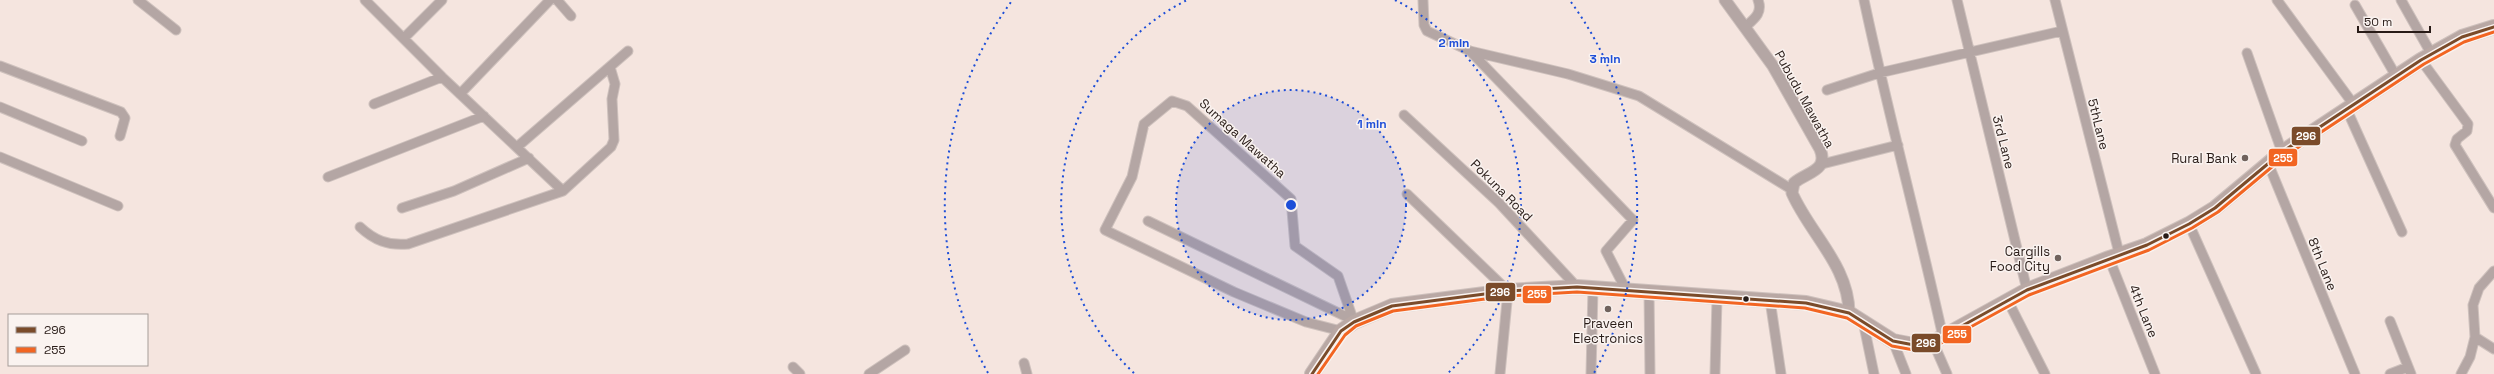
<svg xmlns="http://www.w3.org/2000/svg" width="2494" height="374" font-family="'Space Grotesk',sans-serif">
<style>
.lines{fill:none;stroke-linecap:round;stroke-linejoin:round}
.minor-casing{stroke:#cec1bd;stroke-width:11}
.tertiary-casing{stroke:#cec1bd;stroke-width:13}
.primary-casing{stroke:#cec1bd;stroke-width:16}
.minor{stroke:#b4a6a4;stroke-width:9}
.tertiary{stroke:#b4a6a4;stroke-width:11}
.primary{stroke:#b9a8a4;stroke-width:14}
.bus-1-casing{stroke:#faf3f0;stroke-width:6}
.bus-2-casing{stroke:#faf3f0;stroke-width:6}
.bus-1{stroke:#7a4b2a;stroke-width:3}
.bus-2{stroke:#f26522;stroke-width:3}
.ring{fill:none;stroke:#1d4ed8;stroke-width:2;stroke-dasharray:2 4}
.poi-dot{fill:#70625d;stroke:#faf3f0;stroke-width:1.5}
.bus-dot{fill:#281b17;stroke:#faf3f0;stroke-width:1.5}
.labels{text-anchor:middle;stroke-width:3;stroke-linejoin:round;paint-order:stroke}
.street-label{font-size:13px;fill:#281b17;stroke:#faf3f0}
.poi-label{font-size:13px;fill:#281b17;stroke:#faf3f0;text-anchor:end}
.centre{fill:#1d4ed8;stroke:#faf3f0;stroke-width:2}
.ring-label{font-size:12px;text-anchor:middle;font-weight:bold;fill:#1d4ed8;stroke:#faf3f0;stroke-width:3;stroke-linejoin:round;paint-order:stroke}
.line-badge{stroke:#faf3f0;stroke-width:1.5}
.badge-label{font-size:11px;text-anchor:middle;font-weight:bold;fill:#fff}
</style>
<rect width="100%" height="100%" fill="#f5e5df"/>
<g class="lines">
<!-- minor casing -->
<g class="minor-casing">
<path id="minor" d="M138,0L176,30
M365,0L442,77L563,191
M557,0L571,16
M1423,0L1424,25L1427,31L1470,51L1568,74L1639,96L1791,189
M1864,0C1888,113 1918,224 1943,337
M1957,0L2027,290
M2055,0L2119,253
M2277,0L2354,105
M2401,0L2432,55
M2355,5L2396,76
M1745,27C1754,19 1763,13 1758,0
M404,38L442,0
M1470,51L1633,220L1606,251L1626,290
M2247,53L2282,152
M2421,60L2468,124L2467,131L2457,139L2455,145L2494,208
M0,66L121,112L125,118L120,136
M1827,90L1879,73L2062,31
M460,94L550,0
M374,104L442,77
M0,107L82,141
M2347,110L2402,232
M1404,115L1499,203L1577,287
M517,147L628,51
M0,157L118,206
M2268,163L2355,374
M1822,164L1898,145
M328,177L484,116
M1407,194L1508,291L1500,374
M402,208L454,191L529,158
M1148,221L1353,320
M2189,224L2256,374
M360,227C374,240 388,246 408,244L563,191L611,147L614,140L612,99L615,84L610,67
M2109,258L2155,374
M1649,291L1650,374
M1770,300L1781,374
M2008,301L2045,374
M1863,321L1874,374
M2390,321L2411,374
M1341,331L1306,322L1234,292L1105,230L1132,177L1144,124L1172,101L1187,106L1291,199L1295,246L1338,276L1354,322
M2475,337L2494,349
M1893,341L1906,374
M1933,342L1947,374
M1024,363L1027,374
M793,367L800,374
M869,374L905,350
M1591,374L1593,288
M1715,374L1717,298
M2390,374L2408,367
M2461,374L2470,357L2475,337L2473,305L2479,288L2494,271"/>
</g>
<!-- tertiary casing -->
<g class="tertiary-casing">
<path id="tertiary" d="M1725,0L1773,66L1820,149C1829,171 1807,172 1794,183L1792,193C1810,234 1849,266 1849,313"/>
</g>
<!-- primary casing -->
<g class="primary-casing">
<path id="primary" d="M1312,374L1341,331L1354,322L1392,306L1508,291L1577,287L1806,303L1849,313L1893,341L1914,345L1933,342L2027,290L2109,258L2147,245L2189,224L2215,208L2282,152L2421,60L2462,37L2494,27"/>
</g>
<!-- minor -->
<use href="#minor" class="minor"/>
<!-- tertiary -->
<use href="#tertiary" class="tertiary"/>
<!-- primary -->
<use href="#primary" class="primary"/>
<!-- bus-1 casing -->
<g class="bus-1-casing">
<path id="bus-1" d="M1312,374L1341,331L1354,322L1392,306L1508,291L1577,287L1806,303L1849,313L1893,341L1914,345L1933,342L2027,290L2147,245L2189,224L2215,208L2282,152L2421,60L2462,37L2494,27"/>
</g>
<!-- bus-2 casing -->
<g class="bus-2-casing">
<path id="bus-2" d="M1318,374L1345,335L1356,326L1393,311L1508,296L1577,292L1805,308L1847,318L1892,346L1914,350L1934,347L2029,295L2149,250L2192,228L2218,212L2285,156L2424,64L2464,42L2494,32"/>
</g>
<!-- bus-1 -->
<use href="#bus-1" class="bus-1"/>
<!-- bus-2 -->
<use href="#bus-2" class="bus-2"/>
</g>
<!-- distance rings -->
<circle cx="1291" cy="205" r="115" fill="#1d4ed8" fill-opacity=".12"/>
<g class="ring">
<circle cx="1291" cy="205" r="115"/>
<path d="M1134 373A230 230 0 0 1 1187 0M1395 0A230 230 0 0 1 1448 373"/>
<path d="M988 373A346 346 0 0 1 1011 2M1571 2A346 346 0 0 1 1594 373"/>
</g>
<!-- markers -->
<g class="poi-dot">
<circle cx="2245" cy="158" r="4"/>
<circle cx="2058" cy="258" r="4"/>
<circle cx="1608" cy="309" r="4"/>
</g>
<g class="bus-dot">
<circle cx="2166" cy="236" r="3.5"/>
<circle cx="1746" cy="299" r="3.5"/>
</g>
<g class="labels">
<!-- street labels -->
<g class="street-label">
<text transform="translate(1805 99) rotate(61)" y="5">Pubudu Mawatha</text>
<text transform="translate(2099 124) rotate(76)" y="5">5thLane</text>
<text transform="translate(1243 138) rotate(42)" y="5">Sumaga Mawatha</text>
<text transform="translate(2004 142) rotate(76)" y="5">3rd Lane</text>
<text transform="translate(1502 190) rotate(45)" y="5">Pokuna Road</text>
<text transform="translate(2323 264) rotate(68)" y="5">8th Lane</text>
<text transform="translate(2144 311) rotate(68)" y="5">4th Lane</text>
</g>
<!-- poi labels -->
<g class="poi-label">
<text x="2237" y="163">Rural Bank</text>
<text x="2050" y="256">Cargills<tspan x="2050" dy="15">Food City</tspan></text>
<text x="1608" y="328" text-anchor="middle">Praveen<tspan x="1608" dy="15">Electronics</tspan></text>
</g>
</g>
<circle cx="1291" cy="205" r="6" class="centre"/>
<g class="ring-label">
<text x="1454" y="47">2 min</text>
<text x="1605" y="63">3 min</text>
<text x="1372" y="128">1 min</text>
</g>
<g class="line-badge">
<rect x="2291" y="126" width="30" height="20" rx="4" fill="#7a4b2a"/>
<rect x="2268" y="148" width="30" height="19" rx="4" fill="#f26522"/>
<rect x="1485" y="282" width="31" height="20" rx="4" fill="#7a4b2a"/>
<rect x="1522" y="285" width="30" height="19" rx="4" fill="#f26522"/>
<rect x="1942" y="325" width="30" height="19" rx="4" fill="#f26522"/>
<rect x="1911" y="333" width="30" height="20" rx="4" fill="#7a4b2a"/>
</g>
<g class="badge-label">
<text x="2306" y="140">296</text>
<text x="2283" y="162">255</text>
<text x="1500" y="296">296</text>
<text x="1537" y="298">255</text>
<text x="1957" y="338">255</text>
<text x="1926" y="347">296</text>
</g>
<!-- legend -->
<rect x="8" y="314" width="140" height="52" fill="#faf3f0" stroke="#a69d99"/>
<rect x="16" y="327" width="20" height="6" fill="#7a4b2a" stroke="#a69d99"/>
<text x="44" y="334" font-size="12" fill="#281b17">296</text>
<rect x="16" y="347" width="20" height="6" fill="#f26522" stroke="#a69d99"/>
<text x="44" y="354" font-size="12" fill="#281b17">255</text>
<!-- scale -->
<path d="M2358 26v6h72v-6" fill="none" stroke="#281b17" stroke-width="2"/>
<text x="2364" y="26" font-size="12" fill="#281b17" stroke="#faf3f0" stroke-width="3" paint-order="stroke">50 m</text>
</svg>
